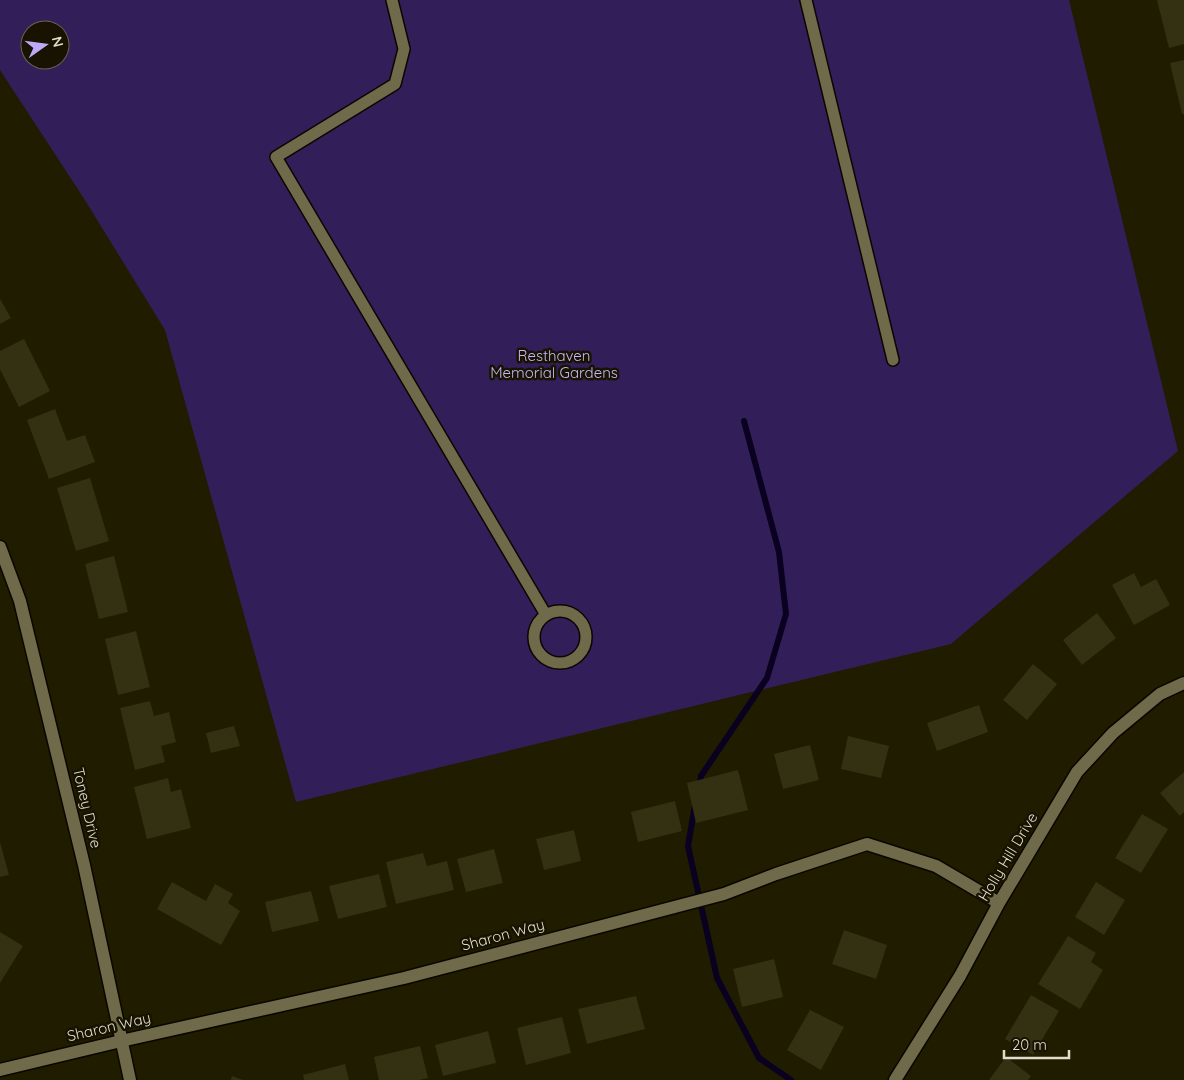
<svg xmlns="http://www.w3.org/2000/svg" width="1184" height="1080" font-family="Quicksand,sans-serif">
<style>
.green{fill:#321f59;fill-rule:evenodd}
.lines{fill:none;stroke-linecap:round;stroke-linejoin:round}
.stream{stroke:#0a0020;stroke-width:6}
.building{fill:#343012}
.lane-casing{stroke:#0a0600;stroke-width:14}
.street-casing{stroke:#0a0600;stroke-width:15}
.lane{stroke:#6e6a4a;stroke-width:11}
.street{stroke:#6e6a4a;stroke-width:12}
.labels{text-anchor:middle;stroke-width:5;stroke-linejoin:round;paint-order:stroke}
.park-label{font-size:15px;fill:#c6b7f8;stroke:#171300}
.street-label{font-size:15px;fill:#dfdecc;stroke:#171300}
</style>
<rect width="100%" height="100%" fill="#201c00"/>
<!-- green -->
<path class="green" d="M0,0H1069L1178,451L951,644L296,802L165,330L83,197L0,70ZM30,30H60V60H30Z"/>
<g class="lines">
<!-- stream -->
<path class="stream" d="M699,788L701,776L767,678L786,614L779,552L744,421
M695,805L688,846L717,978L759,1058L791,1080"/>
</g>
<!-- building -->
<path class="building" d="M1157,0H1184V44L1169,48Z
M1184,60V114H1182L1170,63Z
M0,299L11,318L0,324Z
M24,339L50,391L19,407L0,369V351Z
M55,409L67,441L85,435L95,462L49,479L27,420Z
M90,478L109,541L76,551L57,488Z
M114,556L128,612L99,619L85,564Z
M1134,573L1141,587L1156,579L1170,605L1134,625L1112,585Z
M1097,613L1116,638L1082,665L1063,640Z
M136,631L150,687L118,695L105,639Z
M1033,664L1057,684L1027,720L1003,700Z
M150,701L154,716L169,712L176,742L161,746L165,762L135,770L120,708Z
M979,705L988,732L937,751L927,723Z
M234,726L240,746L211,753L206,733Z
M848,736L889,746L881,778L841,769Z
M810,745L819,780L783,789L774,754Z
M738,770L748,810L696,823L687,783Z
M1184,772V812L1180,816L1160,793Z
M168,778L171,792L181,789L191,828L147,839L134,787Z
M675,801L682,831L638,842L631,812Z
M1142,814L1168,829L1141,873L1115,858Z
M574,830L581,861L544,870L536,839Z
M0,842L9,875L0,877Z
M494,849L503,883L466,892L457,859Z
M423,853L427,866L447,861L454,890L396,904L386,862Z
M379,874L387,907L338,919L329,886Z
M172,882L206,901L215,884L233,894L228,903L240,911L221,945L157,909Z
M1096,882L1125,900L1104,935L1075,917Z
M311,891L319,921L272,932L265,902Z
M844,930L887,945L876,979L832,964Z
M0,932L23,946L0,983Z
M1068,936L1096,953L1091,962L1103,970L1080,1009L1038,984Z
M774,959L783,997L742,1007L733,969Z
M1031,995L1059,1011L1033,1055L1005,1039Z
M636,996L645,1029L587,1044L578,1009Z
M810,1010L844,1027L821,1070L787,1050Z
M562,1017L571,1053L526,1065L517,1028Z
M488,1031L496,1063L443,1076L435,1045Z
M420,1046L428,1078L419,1080H379L374,1057Z
M1006,1057L1031,1076L1028,1080H989Z
M345,1064L349,1080H304L303,1075Z
M232,1076L243,1080H231Z"/>
<g class="lines">
<!-- lane casing -->
<g class="lane-casing">
<path id="lane" d="M392,0L404,49L395,84L276,157L546,615
M806,0L893,360
M534 637a26 26 0 1 1 52 0a26 26 0 1 1-52 0Z"/>
</g>
<!-- street casing -->
<g class="street-casing">
<path id="street" d="M0,547L20,601L84,865L130,1080
M0,1070L121,1041L404,978L724,894L776,874L867,844L936,866L999,903
M895,1080L960,976L999,903L1077,772L1113,733L1160,694L1184,683"/>
</g>
<!-- lane -->
<use href="#lane" class="lane"/>
<!-- street -->
<use href="#street" class="street"/>
</g>
<g class="labels">
<!-- park labels -->
<g class="park-label">
<text x="554" y="361">Resthaven<tspan x="554" dy="17">Memorial Gardens</tspan></text>
</g>
<!-- street labels -->
<g class="street-label">
<text transform="translate(87 808) rotate(77)" y="5">Toney Drive</text>
<text transform="translate(1008 857) rotate(-59)" y="5">Holly Hill Drive</text>
<text transform="translate(503 935) rotate(-15)" y="5">Sharon Way</text>
<text transform="translate(109 1027) rotate(-13)" y="5">Sharon Way</text>
</g>
</g>
<!-- north arrow -->
<g transform="translate(45 45) rotate(76)"><circle r="24" fill="#171300" stroke="#676452"/>
<path d="M0-4L9 19L0 12L-9 19Z" fill="#bcaaf6"/>
<text y="-8" font-size="14" font-weight="bold" text-anchor="middle" fill="#dfdecc">N</text>
</g>
<!-- scale -->
<path d="M1004 1050v8h65v-8" fill="none" stroke="#dfdecc" stroke-width="2.5"/>
<text x="1012" y="1050" font-size="15" fill="#dfdecc" stroke="#171300" stroke-width="4" paint-order="stroke">20 m</text>
</svg>
